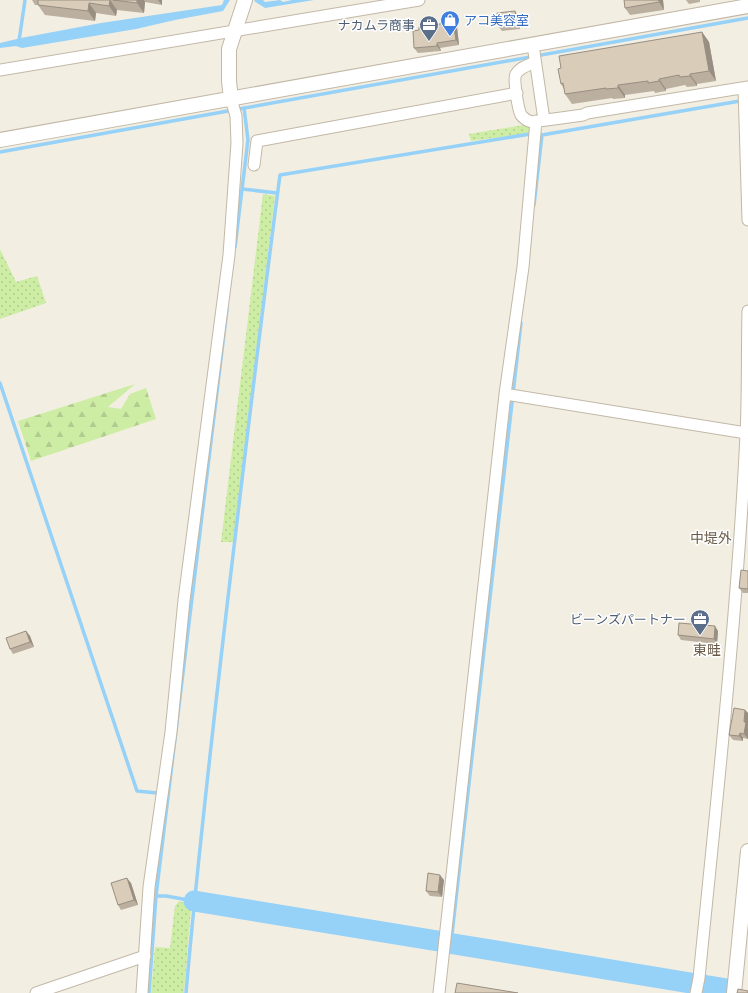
<svg xmlns="http://www.w3.org/2000/svg" width="748" height="993" font-family="Montserrat,'Noto Sans JP',sans-serif">
<style>
.grass{fill:url(#grass-dots)}
.forest{fill:url(#forest-firs)}
.water{fill:#96d1f8}
.lines{fill:none;stroke-linecap:round;stroke-linejoin:round}
.stream{stroke:#96d1f8;stroke-width:3.5}
.river{stroke:#96d1f8;stroke-width:21}
.minor-casing{stroke:#c2b8a7;stroke-width:13}
.tertiary-casing{stroke:#c2b8a7;stroke-width:16}
.minor{stroke:#fff;stroke-width:11}
.tertiary{stroke:#fff;stroke-width:14}
.wall{fill:#bbaf9f}
.shaded-wall{fill:#988f82}
.building{fill:#d9ccb9;stroke:#988f82}
.labels{text-anchor:middle;stroke-width:3;stroke-linejoin:round;paint-order:stroke}
.shop-label{font-size:13px;fill:#366cbe;stroke:#fff;text-anchor:start}
.service-label{font-size:13px;fill:#4e5e75;stroke:#fff;text-anchor:end}
.neighbourhood-label{font-size:14px;fill:#695b48;stroke:#fff}
</style>
<defs>
<pattern id="grass-dots" width="8" height="8" patternUnits="userSpaceOnUse"><rect width="8" height="8" fill="#cdeda5"/><path d="M2 2h.1M6 6h.1" fill="none" stroke="#b1cc8e" stroke-width="1.8" stroke-linecap="round"/></pattern>
<pattern id="forest-firs" width="22" height="20" patternUnits="userSpaceOnUse"><rect width="22" height="20" fill="#cdeda5"/><path d="M5 1l3.5 6h-7zM16 11l3.5 6h-7z" fill="#b1cc8e"/></pattern>
</defs>
<rect width="100%" height="100%" fill="#f3eee2"/>
<!-- grass -->
<path class="grass" d="M524,125L530,127V133L471,141L469,134Z
M263,194L275,196L233,542H221Z
M0,249L16,282L37,276L46,303L0,319Z
M179,901L185,903L191,909L184,993H151L155,947L170,948L175,906Z"/>
<!-- forest -->
<path class="forest" d="M135,384L108,407L121,409L130,394L146,388L156,419L31,461L18,421Z"/>
<!-- water -->
<path class="water" d="M224,0H230L223,11L175,20L136,29L22,48L16,46L0,48V43L21,38L101,23L222,5Z
M255,0H263L265,2L280,0L283,2L292,0H314L265,8L254,1Z"/>
<g class="lines">
<!-- stream -->
<path class="stream" d="M19,41L25,0
M239,109L748,18
M0,152L228,111
M242,189L277,193
M534,205L542,135
M235,247L248,140L244,108
M0,383L137,791L157,793
M156,896H166L194,901
M451,943L521,323
M149,993L156,896L227,309
M186,993C197,864 212,735 227,606C244,462 261,318 280,175L530,134L542,135L740,101
M702,993L705,976"/>
<!-- river -->
<path class="river" d="M194,901L438,941
M448,943L727,989"/>
<!-- minor casing -->
<g class="minor-casing">
<path id="minor" d="M533,45L544,120
M535,62C529,65 520,67 516,74C513,79 518,109 521,115C524,119 528,121 532,122L583,115L587,113L748,87
M0,70L419,0
M744,88L748,220
M254,165L257,141L517,93
M505,394L746,433
M36,993L145,956
M142,993L149,887L171,732L184,600L229,255L237,143L236,116L231,99
M439,993L505,394L523,267L536,121
M696,993L699,978C717,797 737,617 746,435C748,394 747,352 748,311"/>
</g>
<!-- tertiary casing -->
<g class="tertiary-casing">
<path id="tertiary" d="M231,99L229,81V49L245,0
M0,140L748,6
M734,993L748,851"/>
</g>
<!-- minor -->
<use href="#minor" class="minor"/>
<!-- tertiary -->
<use href="#tertiary" class="tertiary"/>
</g>
<!-- wall -->
<path class="wall" d="M32,0H162V5L145,2L144,13L117,10L116,16L96,13L95,21L45,15L38,5H35Z
M624,0H663L664,10L630,15L625,8Z
M686,0H700V2L689,4Z
M515,11L518,16L520,29L502,31L498,26Z
M453,22L457,27L459,45L440,48L441,51L418,53L414,48L419,30Z
M702,32L709,42L716,81L697,84V86L687,87L685,85L666,89V91L655,93L654,91L625,95V98L613,99L612,98L572,104L565,94L564,89L561,84V68Z
M748,571V593H743L739,588Z
M26,631L30,636L34,647L13,654L10,649Z
M718,631L717,644L681,640L678,635Z
M745,710L748,713V739L743,738V741L733,740L729,735Z
M444,880L442,897L430,896L426,891Z
M131,883L138,905L121,910L118,905Z"/>
<!-- shaded-wall -->
<path class="shaded-wall" d="M110,0L117,10L116,16L109,6Z
M137,0H144L145,2L144,13L137,3Z
M158,0H162V5Z
M659,0H663L664,10L659,2Z
M89,3L96,13L95,21L88,11Z
M515,11L518,16L520,29L516,24Z
M453,22L457,27L459,45L456,40Z
M702,32L709,42L716,81L709,71Z
M437,43L440,48L441,51L437,46Z
M690,74L697,84V86L690,76Z
M659,79L666,89V91L659,81Z
M618,85L625,95V98L618,88Z
M715,626L718,631L717,644L714,639Z
M26,631L30,636L34,647L30,642Z
M745,710L748,713V739L744,734V722Z
M740,733L743,738V741L739,736Z
M440,875L444,880L442,897L438,892Z
M127,878L131,883L138,905L134,900Z"/>
<!-- building -->
<path class="building" d="M38,0H110L109,6L89,3L88,11L38,5Z
M113,0H137V3Z
M624,0H659V2L625,8Z
M515,11L516,24L498,26L497,13Z
M453,22L456,40L437,43V46L414,48L413,31L419,30V27Z
M702,32L709,71L690,74V76L680,77L679,75L659,79V81L648,83V81L618,85V88L606,89V88L565,94L563,83L561,84L558,69L561,68L559,56Z
M741,570L748,571V589L739,588Z
M679,623L715,626L714,639L678,635Z
M26,631L30,642L10,649L6,638Z
M734,708L745,710L744,722H746L744,734L740,733L739,736L729,735Z
M428,873L440,875L438,892L426,891Z
M127,878L134,900L118,905L111,883Z
M457,983L518,993H455Z
M738,989L748,991V993H737Z"/>
<!-- icons -->
<defs>
<g id="shop-pin" transform="scale(1)"><path d="M0 17L-7.5 6A9.5 9.5 0 1 1 7.5 6Z" fill="#3f7fe0" stroke="#fff"/><path d="M-5-2.5h2.3a2.7 3.5 0 0 1 5.4 0H5L5.5 6h-11ZM-1.5-2.5h3a1.5 2.3 0 0 0-3 0Z" fill="#fff"/></g>
<g id="office-pin" transform="scale(1)"><path d="M0 17L-7.5 6A9.5 9.5 0 1 1 7.5 6Z" fill="#5c6f8a" stroke="#fff"/><path d="M-6-3h4V-5.5h4V-3h4V5H-6ZM-1-4.5V-3h2v-1.5ZM-6 0V1H6V0Z" fill="#fff"/></g>
</defs>
<g fill-rule="evenodd">
<use href="#shop-pin" x="450" y="20"/>
<use href="#office-pin" x="429" y="25"/>
<use href="#office-pin" x="700" y="619"/>
</g>
<g class="labels">
<!-- shop labels -->
<g class="shop-label">
<text x="464" y="25">アコ美容室</text>
</g>
<!-- service labels -->
<g class="service-label">
<text x="415" y="30">ナカムラ商事</text>
<text x="686" y="624">ビーンズパートナー</text>
</g>
<!-- neighbourhood labels -->
<g class="neighbourhood-label">
<text x="711" y="543">中堤外</text>
<text x="707" y="655">東畦</text>
</g>
</g>
</svg>
